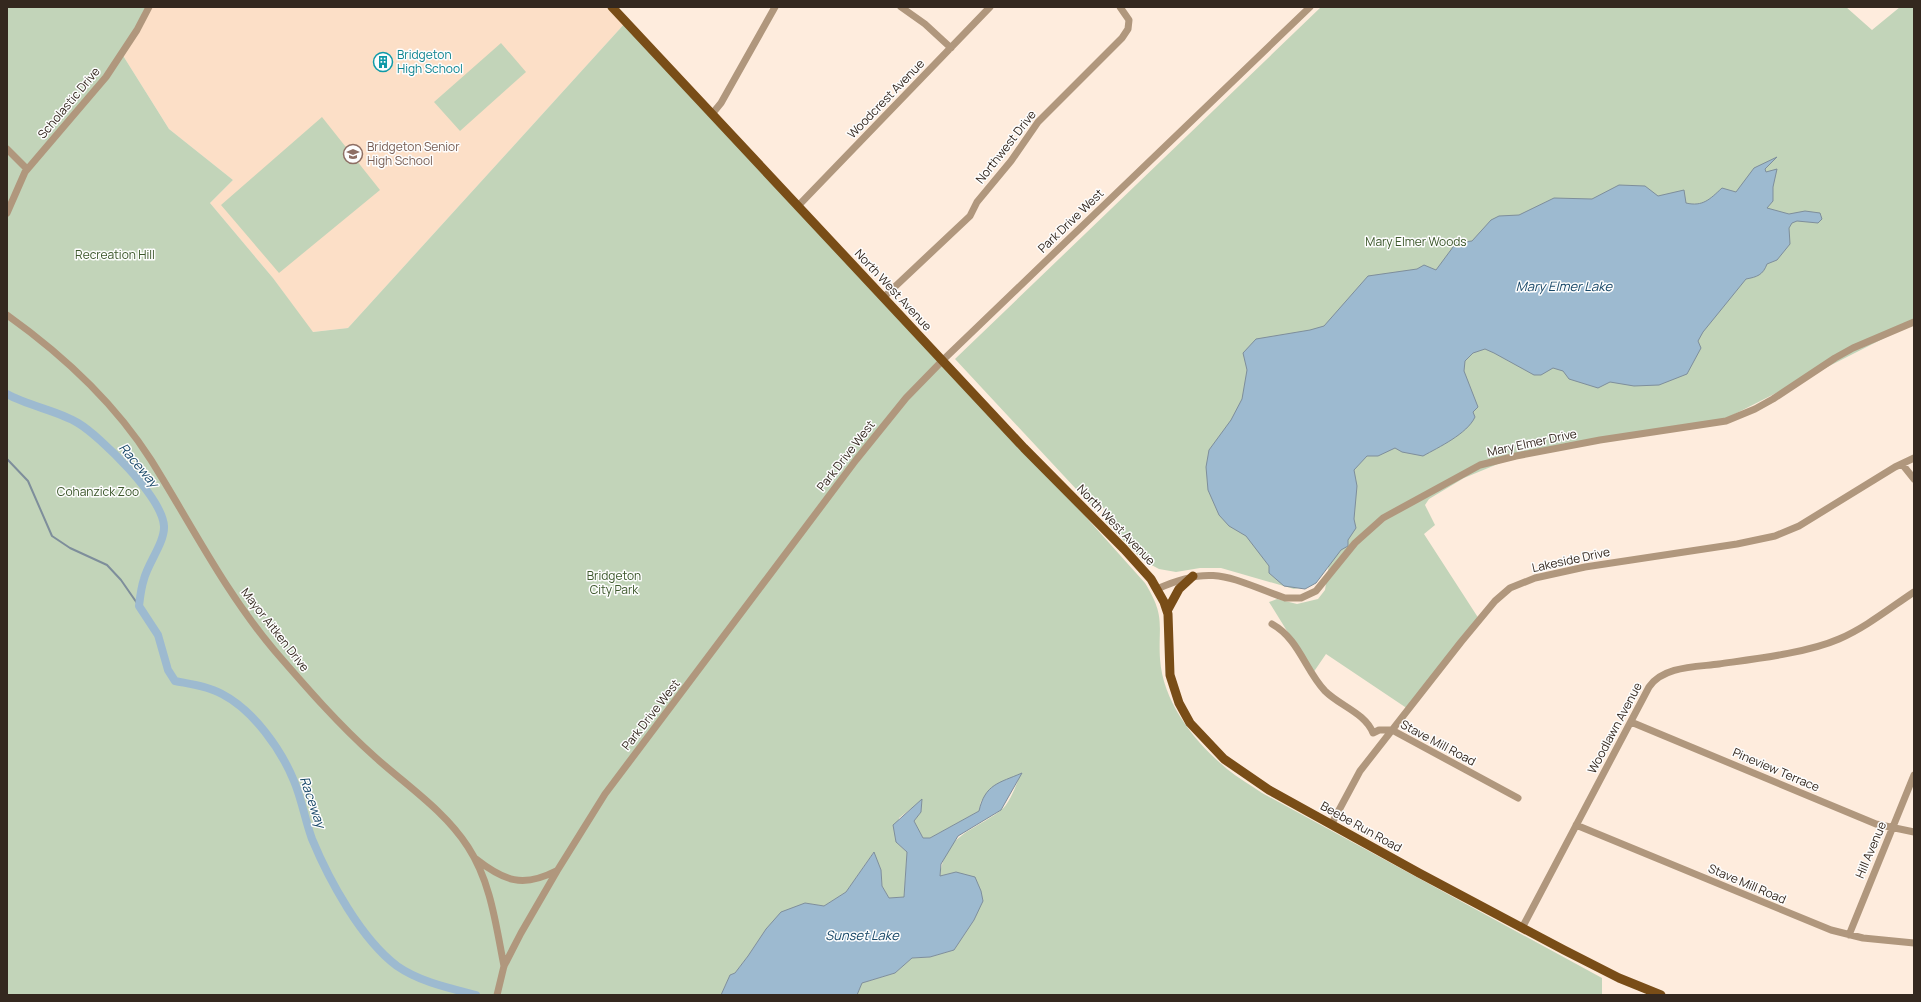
<svg xmlns="http://www.w3.org/2000/svg" width="1921" height="1002" font-family="Manrope,sans-serif">
<style>
.built{fill:#fcdfc7}
.green{fill:#c2d4b9}
.water{fill:#9dbad0;stroke:#7e8e9b}
.lines{fill:none;stroke-linecap:round;stroke-linejoin:round}
.stream{stroke:#7e8e9b;stroke-width:2}
.canal{stroke:#9dbad0;stroke-width:8}
.minor{stroke:#b0977d;stroke-width:7}
.major{stroke:#794d17;stroke-width:9}
.labels{text-anchor:middle;stroke-width:3;stroke-linejoin:round;paint-order:stroke}
.culture-label{font-size:12px;fill:#0d838f;stroke:#fdfdfd;text-anchor:start}
.street-label{font-size:12px;fill:#34281f;stroke:#fdfdfd}
.education-label{font-size:12px;fill:#785e54;stroke:#fdfdfd;text-anchor:start}
.park-label{font-size:12px;fill:#3b562a;stroke:#fdfdfd}
.water-label{font-size:13px;font-style:italic;fill:#174767;stroke:#fdfdfd}
</style>
<rect width="100%" height="100%" fill="#feecdd"/>
<!-- built -->
<path class="built" d="M149,7H612L626,22L348,328L312,332L273,278L210,203L233,180L169,129L122,54Z"/>
<!-- green -->
<path class="green" d="M7,7H149L122,54L169,129L233,180L210,203L273,278L313,332L348,328L626,22L1024,448L1145,583C1166,617 1158,624 1160,659C1163,703 1195,742 1227,769C1238,778 1251,785 1262,793L1602,978V995H857L862,983L895,973L912,958L930,957L954,950L974,920L983,900L956,872L940,876C945,834 972,832 1000,811C1010,804 1016,785 1021,773L981,801L979,811L930,838H923L914,821L921,812L922,800L899,818L896,842L907,852L904,897L889,898L882,886L881,870L873,853L846,892L824,906L805,903L766,929L748,956L735,973L730,975L721,995H7Z
M1321,7H1846L1872,30L1900,7H1914V323L1723,420L1522,454L1464,478L1429,499L1425,505L1435,525L1424,534L1479,619L1408,709L1326,654L1313,673L1269,602L1277,599L1297,604L1318,599L1325,590L1329,564L1304,587L1294,589L1221,568H1200L1176,572L1159,569L1142,560L1105,521L1110,515L1097,501L1091,505L955,359Z
M501,43L526,72L460,131L434,102Z
M322,117L380,190L279,273L221,205Z"/>
<!-- water -->
<path class="water" d="M1777,157L1765,169L1766,172L1777,169L1773,187V201L1767,208L1789,214L1805,211L1820,213L1822,219L1818,223L1797,221L1792,223L1789,228L1790,244L1777,260L1767,264C1763,275 1757,277 1746,279L1703,332L1698,341L1701,348L1687,374L1659,385L1634,386L1610,382L1598,388L1569,379L1563,371L1553,368L1541,375H1534L1494,353L1485,349L1473,353L1465,361L1464,371L1478,407L1473,412L1475,417C1467,434 1439,447 1423,456L1402,452L1395,448L1378,456H1367L1354,470L1357,486L1354,519L1356,528L1348,540V546L1341,550L1316,583L1305,589L1284,586L1269,573V566L1246,536L1229,526L1219,515L1208,490L1206,467L1209,450L1231,420L1242,399L1247,370L1243,353L1256,339L1310,330L1324,326L1368,276L1417,269L1424,265L1436,270L1456,243L1472,241L1491,220L1499,216L1519,215L1554,198L1592,199L1619,185L1645,186L1658,196L1684,190L1686,203C1703,207 1710,199 1722,188L1736,192L1754,168Z
M1022,773L1001,810L958,836L941,864L940,876L956,872L975,877L981,891L983,901L974,920L954,950L930,957L912,958L895,973L862,983L857,995H721L730,975L735,973L748,956L766,929L781,912L805,903L824,906L846,892L874,852L881,870L882,886L889,898L904,897L907,852L896,842L893,825L922,799L921,812L914,821L923,838H930L979,811C985,784 999,783 1022,773Z"/>
<g class="lines">
<!-- stream -->
<path class="stream" d="M7,459L28,481L52,536L70,548L107,565L121,580L139,606"/>
<!-- canal -->
<path class="canal" d="M7,394C28,406 59,411 78,423C101,437 162,497 164,526C165,542 148,563 144,579C141,588 140,597 139,606L158,635L168,670L175,681C190,684 208,686 222,694C253,710 281,749 294,781C302,800 305,820 312,839C329,880 361,939 397,966C420,982 449,988 476,995"/>
<!-- minor -->
<path class="minor" d="M901,7L925,24L951,48
M712,114L721,103L775,7
M7,149L27,169
M798,206L990,7
M7,213L25,172L106,77L137,30L149,7
M884,297L970,216L977,202L1011,161L1038,122L1122,38L1128,29L1129,20L1120,7
M7,315C63,355 114,402 151,460C191,524 225,592 274,650C306,687 338,724 375,757C406,785 445,811 468,847C491,882 496,926 504,966
M1902,464L1914,479
M1157,589C1214,563 1231,579 1285,598H1301L1316,591L1355,543L1383,518L1480,465L1516,456L1600,440L1726,421L1755,409L1773,399L1835,358L1853,348L1914,322
M1272,624C1299,639 1305,670 1325,691C1340,706 1365,713 1373,733L1379,730H1392L1518,798
M1631,722L1876,824L1914,832
M1331,825L1360,771L1461,642L1495,601L1510,588L1535,578L1585,567L1737,544L1775,536L1799,526L1895,467L1914,458
M1576,825L1831,930L1863,938L1914,943
M476,859C504,881 523,888 556,871
M1522,928L1649,687C1663,666 1697,667 1719,664C1754,659 1807,653 1839,639C1865,628 1890,608 1914,592
M1849,935L1914,775
M497,995L504,966L521,933L557,871L605,794L856,460L906,398L943,360L1310,7"/>
<!-- major -->
<path class="major" d="M612,7L1024,448L1124,549L1151,579L1164,602L1168,614L1170,675L1179,703L1190,723L1224,759L1269,790L1419,873L1564,950L1619,978L1661,995
M1167,611L1179,589L1193,576"/>
</g>
<!-- icons -->
<defs>
<g id="building-ring" transform="scale(1)"><circle r="9.5" fill="#fdfdfd" stroke="#0f9aa8" stroke-width="1.5"/><path d="M-4-6H4V6H1V3H-1V6H-4ZM-2.5-4.3h1.7v1.8h-1.7ZM.8-4.3h1.7v1.8H.8ZM-2.5-1h1.7V.8h-1.7ZM.8-1h1.7V.8H.8Z" fill="#0f9aa8"/></g>
<g id="school-ring" transform="scale(1)"><circle r="9.5" fill="#fdfdfd" stroke="#8d6e63" stroke-width="1.5"/><path d="M0-5L7-2L0 1L-7-2ZM-4 1L0 2.5L4 1V4Q0 6-4 4Z" fill="#8d6e63"/></g>
</defs>
<g fill-rule="evenodd">
<use href="#building-ring" x="383" y="62"/>
<use href="#school-ring" x="353" y="154"/>
</g>
<g class="labels">
<!-- culture labels -->
<g class="culture-label">
<text x="397" y="59">Bridgeton<tspan x="397" dy="14">High School</tspan></text>
</g>
<!-- street labels -->
<g class="street-label">
<text transform="translate(886 99) rotate(-46)" y="4">Woodcrest Avenue</text>
<text transform="translate(69 103) rotate(-50)" y="4">Scholastic Drive</text>
<text transform="translate(1006 147) rotate(-52)" y="4">Northwest Drive</text>
<text transform="translate(1071 221) rotate(-44)" y="4">Park Drive West</text>
<text transform="translate(893 290) rotate(47)" y="4">North West Avenue</text>
<text transform="translate(1532 443) rotate(-12)" y="4">Mary Elmer Drive</text>
<text transform="translate(846 456) rotate(-52)" y="4">Park Drive West</text>
<text transform="translate(1116 525) rotate(46)" y="4">North West Avenue</text>
<text transform="translate(1571 560) rotate(-12)" y="4">Lakeside Drive</text>
<text transform="translate(275 630) rotate(52)" y="4">Mayor Aitken Drive</text>
<text transform="translate(651 715) rotate(-52)" y="4">Park Drive West</text>
<text transform="translate(1615 728) rotate(-62)" y="4">Woodlawn Avenue</text>
<text transform="translate(1438 743) rotate(28)" y="4">Stave Mill Road</text>
<text transform="translate(1776 770) rotate(23)" y="4">Pineview Terrace</text>
<text transform="translate(1361 827) rotate(29)" y="4">Beebe Run Road</text>
<text transform="translate(1871 850) rotate(-67)" y="4">Hill Avenue</text>
<text transform="translate(1747 884) rotate(23)" y="4">Stave Mill Road</text>
</g>
<!-- education labels -->
<g class="education-label">
<text x="367" y="151">Bridgeton Senior<tspan x="367" dy="14">High School</tspan></text>
</g>
<!-- park labels -->
<g class="park-label">
<text x="1416" y="246">Mary Elmer Woods</text>
<text x="115" y="259">Recreation Hill</text>
<text x="98" y="496">Cohanzick Zoo</text>
<text x="614" y="580">Bridgeton<tspan x="614" dy="14">City Park</tspan></text>
</g>
<!-- water labels -->
<g class="water-label">
<text x="1564" y="291">Mary Elmer Lake</text>
<text transform="translate(139 465) rotate(50)" y="5">Raceway</text>
<text transform="translate(313 802) rotate(71)" y="5">Raceway</text>
<text x="862" y="940">Sunset Lake</text>
</g>
</g>
<!-- border -->
<rect width="1921" height="1002" fill="none" stroke="#34281f" stroke-width="16"/>
</svg>
